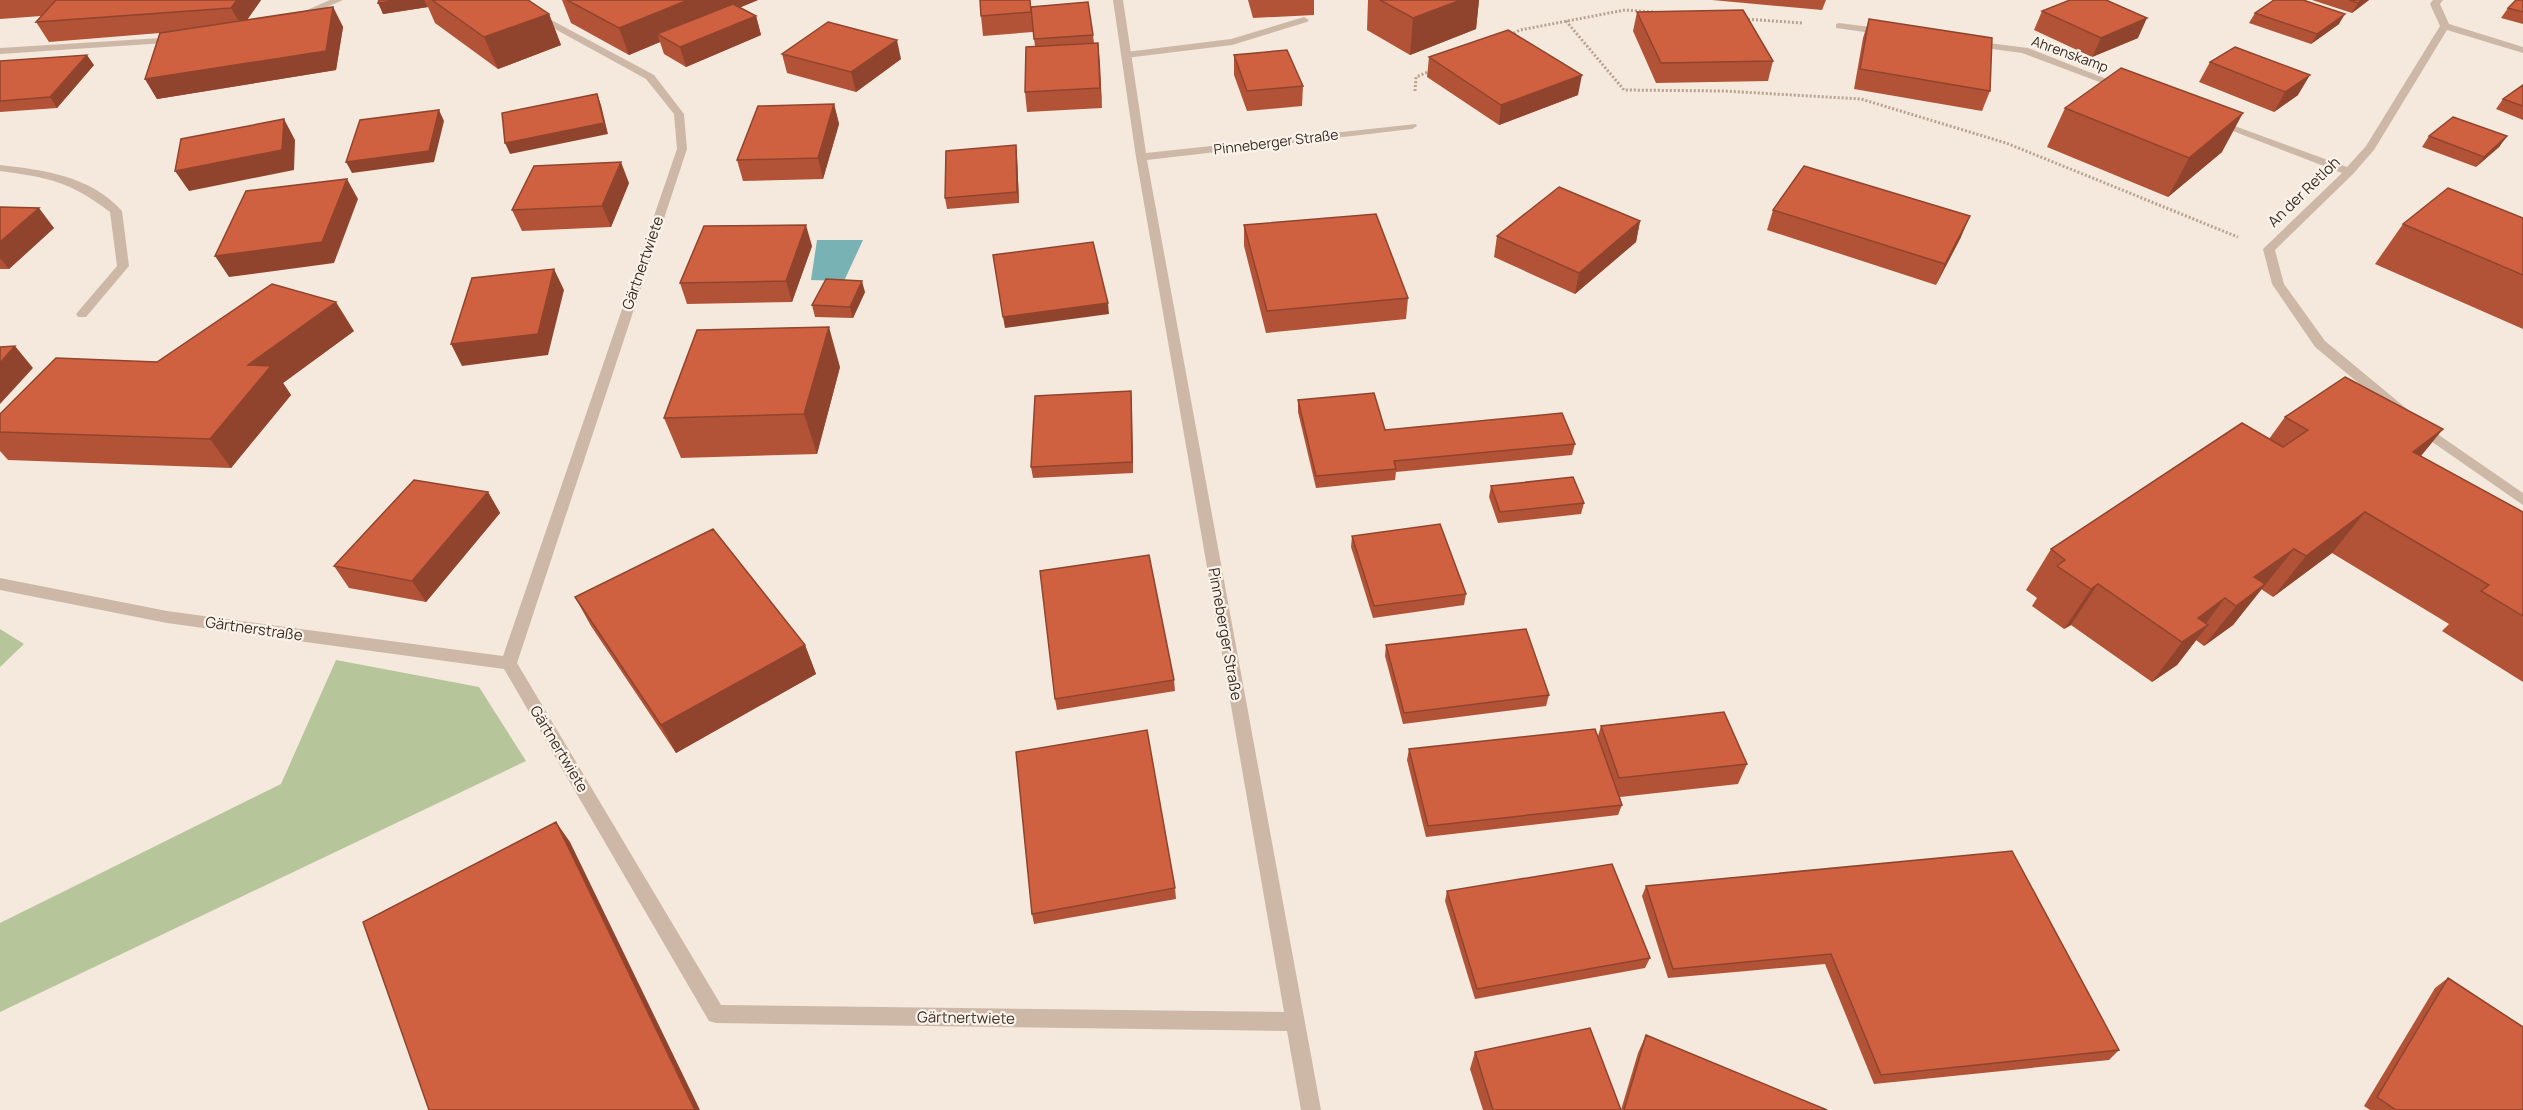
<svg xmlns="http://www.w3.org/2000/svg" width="2523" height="1110" font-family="Manrope,sans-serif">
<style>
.green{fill:#b7c59b}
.water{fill:#79b2b4}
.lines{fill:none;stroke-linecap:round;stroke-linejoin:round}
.path{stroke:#b9a291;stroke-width:3;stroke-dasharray:2 2;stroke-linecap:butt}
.lane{fill:#cdb8a7;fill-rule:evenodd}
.street{fill:#cdb8a7;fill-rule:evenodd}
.wall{fill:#b25337}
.shaded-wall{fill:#91442d}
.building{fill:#cf6140;stroke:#91442d;stroke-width:1.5}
.labels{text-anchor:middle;stroke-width:4.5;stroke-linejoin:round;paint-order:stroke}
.far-street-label{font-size:14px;fill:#392d28;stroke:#fbf3e9}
.street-label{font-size:15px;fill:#392d28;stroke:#fbf3e9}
</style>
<rect width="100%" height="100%" fill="#f4e9dc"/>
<!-- green -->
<path class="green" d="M0,629L24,644L0,667Z
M336,660L479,687L526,761L0,1012V923L281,784Z"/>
<!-- water -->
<path class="water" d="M817,240H863L844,281L811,280Z"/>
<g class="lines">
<!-- path -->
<path class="path" d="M1744,19L1803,23
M1566,21L1624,90L1724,91L1861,99L2006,143L2238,237
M1510,35L1520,30L1625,10L1653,12
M1415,91L1416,77L1433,70"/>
<!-- lane -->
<path class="lane" d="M330,0H343L299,19L291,17Z
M1304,17L1309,20L1307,22L1232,45L1126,58L1121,55L1126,52L1231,39Z
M177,37L182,40L180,42L0,54V48Z"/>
<!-- street -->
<path class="street" d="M502,0H514L654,75L684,114L687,149L517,663L721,1005L1284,1012L1136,157L1113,0H1123L1146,153L1416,124L1417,126L1412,129L1147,160L1321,1110H1301L1287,1031L716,1023L709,1021L504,669L167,623L0,590V578L167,611L503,656L677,149L674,114L646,79Z
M2433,0H2443L2440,4L2449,24L2523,47V53L2447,30L2374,150L2353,174L2275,250L2284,284L2325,341L2407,409L2409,412L2402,416L2397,415L2315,347L2272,284L2263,249L2342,173L2212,123L2213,121H2221L2347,167L2366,146L2440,26L2430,4Z
M1839,23L1886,29L1891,32L1886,35L1836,28V24Z
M1973,41L2028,48L2127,87L2118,89L2022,53L1970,46L1968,44Z
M0,165C44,170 91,176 122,211L129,266L86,317H78L76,314L117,266L110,212C69,181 50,178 0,171Z
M2420,422L2523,493V505L2415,430L2413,427L2415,424Z"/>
</g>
<!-- wall -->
<path class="wall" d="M0,0H261L247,20L333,7L343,27L336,70L157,99L145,79L160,33L49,42L36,22L41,16L0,19Z
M379,0H528L549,14L561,45L498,69L435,23L428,7L383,14Z
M562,0H758L740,7L756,16L761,35L686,67L664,54L660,42L629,55L571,23Z
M1248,0H1314V15L1253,18Z
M1368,0H1479L1476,29L1410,55L1367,30Z
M1712,0H1826L1822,10Z
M2312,0H2369L2352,13Z
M2523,0V24L2501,18L2508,8Z
M1031,7L1093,35L1094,43H1098L1102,108L1027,112L1025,92L1035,46L1033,32L983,36L981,16Z
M2042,11L2138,38L2092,57L2034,30Z
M1637,12L1773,61L1768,81L1656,83L1633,31Z
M2255,13L2339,24L2311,44L2249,23Z
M1869,19L1990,91L1982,111L1854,89L1863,38Z
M782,54L901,59L856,92L787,73Z
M1234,55L1303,86L1302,106L1247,111L1234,75Z
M1429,57L1578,95L1499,125L1427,77Z
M0,61L94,65L57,108L0,112Z
M2210,62L2298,95L2274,112L2199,82Z
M2523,85V120L2496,109L2503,99Z
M834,104L839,124L823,179L743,181L737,160Z
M2065,108L2222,152L2168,197L2047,147Z
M2429,136H2507L2499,147L2476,167L2422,147Z
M1016,145L1017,156L1019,203L947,209L945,198Z
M629,183L611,227L522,231L512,210Z
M0,207L54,228L9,269H0Z
M1773,210L1961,237L1936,285L1767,230Z
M2523,218V329L2375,264L2403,224Z
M1640,221L1636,242L1575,294L1494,257L1497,236Z
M1244,225L1408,298L1406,319L1266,333L1244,246Z
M812,246L792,302L687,304L680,283Z
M865,292L853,318L815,317L812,305Z
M354,331L283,383L291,395L231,468L8,460L0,451V414L157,362Z
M840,367L817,454L681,458L664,418Z
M1131,391L1133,473L1033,478L1031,467Z
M1298,400L1385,430L1575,444L1572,455L1396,472L1395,480L1316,488L1298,412Z
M2285,417L2443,429L2421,456L2523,512V682L2442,631L2449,624L2332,553L2273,597L2261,589L2233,625L2204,646L2196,640L2177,665L2152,682L2071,625L2064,629L2032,606L2037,598L2026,590L2051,549L2269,439Z
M1491,486L1584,503L1581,514L1498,523L1489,497Z
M488,492L500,513L426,602L349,588L334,566Z
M1352,536L1466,594L1464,605L1373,618L1351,547Z
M575,597L805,645L816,674L676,753L591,626Z
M1386,645L1549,695L1546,706L1403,724L1385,656Z
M1174,680L1175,691L1057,710L1055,699Z
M1601,726L1747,764L1738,784L1620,797L1622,805L1618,815L1426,837L1407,760L1409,749L1598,736Z
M1646,886L2119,1050L2109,1060L1874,1084L1825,964L1668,978L1642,896Z
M1175,888L1176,899L1034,924L1032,914Z
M1447,891L1650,958L1645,968L1475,999L1445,901Z
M2448,978L2523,1110H2370L2364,1106L2435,988Z
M1646,1035L1827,1110H1621L1638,1053Z
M1475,1052L1621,1110H1483L1470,1069Z"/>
<!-- shaded-wall -->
<path class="shaded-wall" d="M237,0H261L242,27L231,8Z
M401,0H424L428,7L383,14L378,3Z
M688,0H758L666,39L657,34L660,42L629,55L619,28Z
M1461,0H1479L1476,29L1410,55L1413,18Z
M2362,0H2369L2352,13L2358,3Z
M333,7L343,27L336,70L157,99L145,79Z
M549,14L561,45L498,69L484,37Z
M2345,14L2339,24L2311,44L2317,34Z
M756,16L761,35L686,67L680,47Z
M2147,18L2138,38L2092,57L2101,38Z
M897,40L901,59L856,92L851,72Z
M1098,43L1100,63L1102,108L1100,88Z
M87,55L94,65L57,108L50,97Z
M1582,75L1578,95L1499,125L1501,105Z
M2310,75L2298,95L2274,112L2285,92Z
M597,94L601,105L608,134L510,154L505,143Z
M834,104L839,124L823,179L818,158Z
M439,110L444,121L434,162L352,173L346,162Z
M2243,113L2222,152L2168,197L2189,158Z
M284,119L295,140L294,170L189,191L175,171Z
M2507,136L2499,147L2476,167L2484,157Z
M1016,145L1017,156L1019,203L1017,192Z
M621,162L629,183L611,227L602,206Z
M347,179L358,199L334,263L229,277L215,256Z
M39,208L54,228L9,269L0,258V242Z
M1970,216L1961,237L1936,285L1945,264Z
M1640,221L1636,242L1575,294L1579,273Z
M806,225L812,246L792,302L786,281Z
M554,269L564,290L548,355L462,366L451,344Z
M862,281L865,292L853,318L850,307Z
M336,302L354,331L283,383L291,395L231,468L210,439L248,365Z
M1108,303L1109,314L1005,328L1003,317Z
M829,327L840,367L817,454L804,414Z
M15,346L33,368L0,404V363Z
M1131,391L1132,403L1133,473L1132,462Z
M2443,429L2409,470L2413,452Z
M488,492L500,513L426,602L412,581Z
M2365,512L2332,553L2273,597L2306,556Z
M2294,549L2233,625L2204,646L2236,606L2254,577Z
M2098,584L2071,625L2064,629L2091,589Z
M2225,598L2201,630L2208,625L2177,665L2152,682L2182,642L2198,618Z
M805,645L816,674L676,753L661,725Z
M556,822L570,842L700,1110H695Z"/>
<!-- building -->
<path class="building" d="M56,0H237L231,8L36,22Z
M379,0H401L378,3Z
M432,0H528L549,14L484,37Z
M567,0H688L619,28Z
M980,0H1030L1031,12L981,16Z
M1380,0H1461L1413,18Z
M2070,0H2106L2147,18L2101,38L2042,11Z
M2274,0H2303L2345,14L2317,34L2255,13Z
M2349,0H2362L2358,3Z
M2516,0H2523V12L2508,8Z
M1088,2L1093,35L1034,39L1031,7Z
M733,4L756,16L680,47L657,34Z
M333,7L326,51L145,79L160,33Z
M1743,10L1773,61L1661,63L1637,12Z
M1869,19L1992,38L1990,91L1860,69Z
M828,22L897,40L851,72L782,54Z
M1508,30L1582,75L1501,105L1429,57Z
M1098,43L1100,88L1025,92L1026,47Z
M2235,47L2310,75L2285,92L2210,62Z
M1287,50L1303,86L1247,91L1234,55Z
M87,55L50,97L0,101V61Z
M2121,68L2243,113L2189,158L2065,108Z
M2523,85V106L2503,99Z
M597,94L604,123L505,143L502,113Z
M834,104L818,158L737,160L758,106Z
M439,110L429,151L346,162L360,120Z
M2453,117L2507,136L2484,157L2429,136Z
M284,119L282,150L175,171L181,139Z
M1016,145L1017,192L945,198L946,151Z
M621,162L602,206L512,210L534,166Z
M1804,166L1970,216L1945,264L1773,210Z
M347,179L322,242L215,256L246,191Z
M1559,187L1640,221L1579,273L1497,236Z
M2448,188L2523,218V275L2403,224Z
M0,207L39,208L0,242Z
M1376,214L1408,298L1267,311L1244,225Z
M806,225L786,281L680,283L704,226Z
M1093,242L1108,303L1003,317L993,255Z
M554,269L538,334L451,344L472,278Z
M826,279L862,281L850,307L812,305Z
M272,284L336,302L248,365L271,366L210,439L0,432V414L56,358L157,362Z
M829,327L804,414L664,418L697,330Z
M15,346L0,363V347Z
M2345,377L2443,429L2413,452L2523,512V616L2481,591L2489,585L2365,512L2306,556L2294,549L2254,577L2265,584L2236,606L2225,598L2198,618L2208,625L2182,642L2098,584L2091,589L2057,566L2065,560L2051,549L2242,423L2283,447L2308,430L2285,417Z
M1131,391L1132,462L1031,467L1035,396Z
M1374,393L1385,430L1562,413L1575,444L1394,461L1396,469L1316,476L1298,400Z
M1573,477L1584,503L1500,512L1491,486Z
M414,480L488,492L412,581L334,566Z
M1440,524L1466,594L1374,606L1352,536Z
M713,529L805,645L661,725L575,597Z
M1149,555L1174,680L1055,699L1040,571Z
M1526,629L1549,695L1404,713L1386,645Z
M1724,712L1747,764L1619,778L1601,726Z
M1595,729L1622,805L1428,826L1409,749Z
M1147,730L1175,888L1032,914L1016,752Z
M556,822L695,1110H429L363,922Z
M2012,851L2119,1050L1881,1075L1831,954L1673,969L1646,886Z
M1612,864L1650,958L1477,989L1447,891Z
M2448,978L2523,1027V1110H2396L2377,1097Z
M1590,1028L1621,1110H1493L1475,1052Z
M1646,1035L1827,1110H1624Z"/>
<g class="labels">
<!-- far-street labels -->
<g class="far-street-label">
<text transform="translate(2070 54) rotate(20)" y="5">Ahrenskamp</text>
<text transform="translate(1276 142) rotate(-7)" y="5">Pinneberger Straße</text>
</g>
<!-- street labels -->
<g class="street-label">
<text transform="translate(2304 192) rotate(-44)" y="5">An der Retloh</text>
<text transform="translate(643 263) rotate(-71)" y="5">Gärtnertwiete</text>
<text transform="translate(254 629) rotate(8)" y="5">Gärtnerstraße</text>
<text transform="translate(1225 634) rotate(80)" y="5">Pinneberger Straße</text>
<text transform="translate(559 749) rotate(59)" y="5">Gärtnertwiete</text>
<text transform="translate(966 1018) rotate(1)" y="5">Gärtnertwiete</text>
</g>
</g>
</svg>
